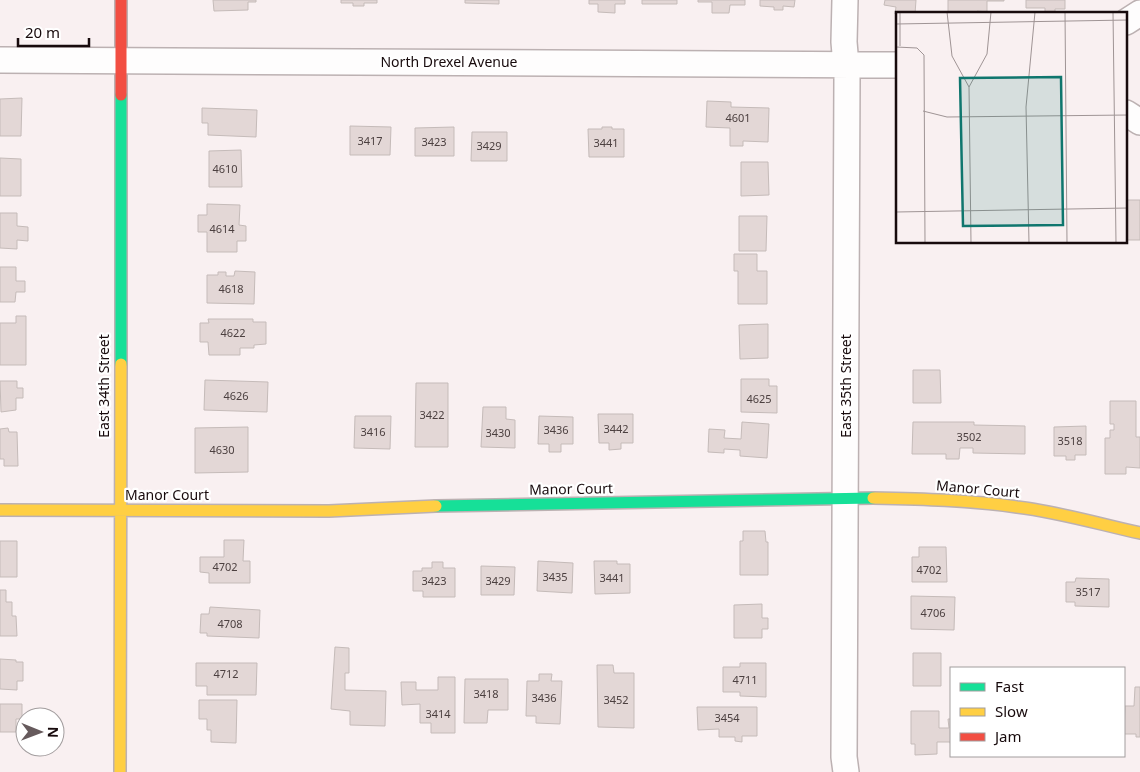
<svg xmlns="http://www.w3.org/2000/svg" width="1140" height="772" font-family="'Noto Sans',sans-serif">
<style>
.building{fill:#e3d7d6;stroke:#c5bbb9}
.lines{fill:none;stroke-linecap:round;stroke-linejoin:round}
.street-casing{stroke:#bcb1b2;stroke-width:28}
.fast-casing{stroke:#bcb1b2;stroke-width:14}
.slow-casing{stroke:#bcb1b2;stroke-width:14}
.jam-casing{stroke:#bcb1b2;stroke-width:14}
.street{stroke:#fefdfd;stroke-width:25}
.fast{stroke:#16e098;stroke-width:11}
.slow{stroke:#ffcf43;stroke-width:11}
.jam{stroke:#f24e42;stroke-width:11}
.labels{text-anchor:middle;stroke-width:4.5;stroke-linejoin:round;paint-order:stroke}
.number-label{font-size:11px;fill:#4c4040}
.street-label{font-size:14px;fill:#170a0c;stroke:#fff}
.inset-road{fill:none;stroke:#9f9495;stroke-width:1}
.view{fill:#0f766e;fill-opacity:0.15;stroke:#0f766e;stroke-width:2.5}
.inset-edge{fill:none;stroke:#170a0c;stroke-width:2.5}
</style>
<rect width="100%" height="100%" fill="#f9f0f1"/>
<!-- building -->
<path class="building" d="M213,0H256V2H248V10L214,11Z
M341,0H377V3H364V6H353V3H341Z
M465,0H499V4L465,3Z
M589,0H625V4H615V13L598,12V4H589Z
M642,0H677V4H642Z
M698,0H745V5H730L729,13H712V2H698Z
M760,0H795L794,7L783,6V10H774V7L760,6Z
M885,0H916L915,14H895L896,7L884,5Z
M948,0H1004V1H987V12L977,11V14H958V12H948Z
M1026,0H1065V9H1055V13H1045V8H1026Z
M22,98L21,136H0V99Z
M707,101L731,102V107L769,108L768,142L743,141V146H730V128L706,127Z
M202,108L257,110L256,137L208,135V123H202Z
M350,126L391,127L390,155H350Z
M454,127V156H415V128Z
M602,127H612V129H624V157H589L588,129H602Z
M472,132H507V161H471Z
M241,150L242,187H209V151Z
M0,158L21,159V196H0Z
M741,162H768L769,195L741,196Z
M1126,200H1140V240H1126Z
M207,204L240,205L239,225L246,226V241H237V252H207V232H198V215H207Z
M0,213H17V226L28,227V241L17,240V249L0,248Z
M739,216H767L766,251H739Z
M734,254H757V271H767V304H738V271H734Z
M0,267H16V281H25V292H16L15,302H0Z
M235,271L255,272L254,304L207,303V275H218V272H226V276H234Z
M16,316H26V365H0V323H16Z
M208,319H253V322H266V344L254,345V348H240V355H209L208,342H200V323H209Z
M768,324V358L740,359L739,325Z
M913,370H940L941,403H913Z
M741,379H769V386H777V413L741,412Z
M205,380L268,382L267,412L204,410Z
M0,381H17V388H23V398H16V410L1,412Z
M416,383H448V447H415Z
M1110,401H1136V437H1140V468L1126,467V474H1105V438H1110V430H1114V424H1110Z
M483,407H506V419L515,420V448L481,447Z
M598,414H633V443H621V449L609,450V443H599Z
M355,416H391L390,449L354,448Z
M539,416L573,417V444H561V452H549V444H538Z
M742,422L769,424L767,458L740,456V450L724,449V453L708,452L709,429L725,430L724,438L741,439Z
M913,422H974V425L1025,426V454L973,453V448H960L959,459H946V454H912Z
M1086,426V455H1075V460H1066V456H1054V427Z
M248,427V472L195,473V428Z
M8,428L9,432H17L18,466H4V459H0V429Z
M743,531H765L766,542H768V575H740V541H743Z
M224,540H244L243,561H250V583H209V573L200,572V557H224Z
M0,541H17V577H0Z
M919,547H946L947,582H912V557H919Z
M538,561L573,563L572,593L537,591Z
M594,561H617V564H630V593L595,594Z
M432,562H443V568H455V597H423V591H413V571H422V568H432Z
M481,566L515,567L514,595H481Z
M1076,578L1109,579V607L1075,606V602H1066V582H1075Z
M0,590H6V602H12V616H16L17,636H0Z
M911,596L955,597L954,630L911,629Z
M762,604V618H768V629H762V638H734V605Z
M210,607L260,610L259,638L207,636V633H200L201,614H209Z
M335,647L349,648V673H345V690L386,691L385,726L350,725V711L331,709Z
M913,653H941V686H913Z
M0,659L16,660V662H23V681H17V690L0,689Z
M196,663H257L256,695H207V686H196Z
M740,663H766V697L740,696V692H723V667H740Z
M597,665H613L614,673H634V728L598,727Z
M539,674H552L551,681H562L560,724L536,723V716H526L527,681H539Z
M438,677H455V733H431V723H420V704L402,705L401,682H416V690H438Z
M465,679H508V710H488L487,723H464Z
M1135,687H1140V737H1136V734H1124L1125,706H1134Z
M199,700H237L236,743L211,742V730H207V719H199Z
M0,704H22V719H16V732H0Z
M697,707H757V736H742V742L735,741V737H719V729L698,730Z
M911,711H939V728H949L948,719H951V746L950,742H937V754L915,755V744H911Z"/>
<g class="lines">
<!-- street casing -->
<g class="street-casing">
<path id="street" d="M845,0L844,42L847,77L844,757L846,772
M1126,22L1140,13
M0,60L898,65
M1126,113L1140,122"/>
</g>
<!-- fast casing -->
<g class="fast-casing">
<path id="fast" d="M121,364V95
M436,506L873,498"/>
</g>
<!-- slow casing -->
<g class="slow-casing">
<path id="slow" d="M873,498C921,499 969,500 1017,507C1059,512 1099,524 1140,533
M0,510L329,511L436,506
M120,772L121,364"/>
</g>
<!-- jam casing -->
<g class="jam-casing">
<path id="jam" d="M121,95V0"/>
</g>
<!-- street -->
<use href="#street" class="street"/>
<!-- fast -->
<use href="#fast" class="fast"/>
<!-- slow -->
<use href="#slow" class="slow"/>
<!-- jam -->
<use href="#jam" class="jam"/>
</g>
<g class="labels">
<!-- number labels -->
<g class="number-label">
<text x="738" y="122">4601</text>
<text x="370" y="145">3417</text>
<text x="434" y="146">3423</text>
<text x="606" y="147">3441</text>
<text x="489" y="150">3429</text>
<text x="225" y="173">4610</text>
<text x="222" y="233">4614</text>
<text x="231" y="293">4618</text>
<text x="233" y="337">4622</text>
<text x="236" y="400">4626</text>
<text x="759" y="403">4625</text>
<text x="432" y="419">3422</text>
<text x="616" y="433">3442</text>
<text x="556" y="434">3436</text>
<text x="373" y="436">3416</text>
<text x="498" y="437">3430</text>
<text x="969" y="441">3502</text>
<text x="1070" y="445">3518</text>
<text x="222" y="454">4630</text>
<text x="225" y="571">4702</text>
<text x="929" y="574">4702</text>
<text x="555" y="581">3435</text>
<text x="612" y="582">3441</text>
<text x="434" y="585">3423</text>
<text x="498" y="585">3429</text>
<text x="1088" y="596">3517</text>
<text x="933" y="617">4706</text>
<text x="230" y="628">4708</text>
<text x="226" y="678">4712</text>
<text x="745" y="684">4711</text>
<text x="486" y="698">3418</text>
<text x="544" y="702">3436</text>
<text x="616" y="704">3452</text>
<text x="438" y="718">3414</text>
<text x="727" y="722">3454</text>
</g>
<!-- street labels -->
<g class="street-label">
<text x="449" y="67">North Drexel Avenue</text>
<text transform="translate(104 386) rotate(-90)" y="5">East 34th Street</text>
<text transform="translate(846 386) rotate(-90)" y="5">East 35th Street</text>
<text transform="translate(571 489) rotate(-1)" y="5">Manor Court</text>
<text transform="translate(978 489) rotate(5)" y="5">Manor Court</text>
<text x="167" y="500">Manor Court</text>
</g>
</g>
<!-- overview -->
<g transform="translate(896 12)">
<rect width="231" height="231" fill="#f9f0f1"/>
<path class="inset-road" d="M4,0V34M51,0L56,44L73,75M169,0L171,231M217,0L220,231M0,12L232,8M0,35L21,36L28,43L29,231M27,99L51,105L232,103M0,200L232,196M75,231L73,75L91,42L95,0M133,231L130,95L139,0"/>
<path class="view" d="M165,65L167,213L67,214L64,66Z"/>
<rect width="231" height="231" class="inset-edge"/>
</g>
<!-- legend -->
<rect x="950" y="667" width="175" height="90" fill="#ffffff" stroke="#a29d9e"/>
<rect x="960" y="683" width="25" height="8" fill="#16e098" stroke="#a29d9e"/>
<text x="995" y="692" font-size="15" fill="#170a0c">Fast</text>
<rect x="960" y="708" width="25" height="8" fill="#ffcf43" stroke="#a29d9e"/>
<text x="995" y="717" font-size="15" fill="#170a0c">Slow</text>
<rect x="960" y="733" width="25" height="8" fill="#f24e42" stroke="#a29d9e"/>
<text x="995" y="742" font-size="15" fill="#170a0c">Jam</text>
<!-- north arrow -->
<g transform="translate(40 732) rotate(91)"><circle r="24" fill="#ffffff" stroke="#a29d9e"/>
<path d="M0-4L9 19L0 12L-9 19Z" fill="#665a5c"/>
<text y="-8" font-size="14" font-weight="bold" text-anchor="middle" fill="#170a0c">N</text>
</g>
<!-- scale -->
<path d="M18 38v8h71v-8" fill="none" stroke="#170a0c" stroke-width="2.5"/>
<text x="25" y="38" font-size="15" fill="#170a0c" stroke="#ffffff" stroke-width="4" paint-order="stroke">20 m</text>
</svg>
